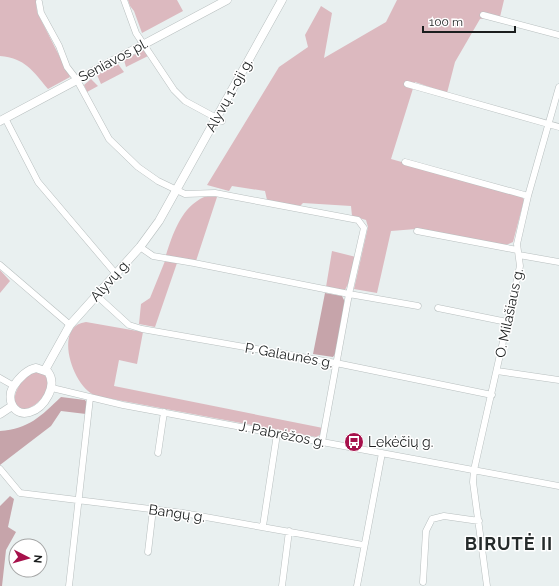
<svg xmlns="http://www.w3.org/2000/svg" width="559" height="586" font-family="Raleway,sans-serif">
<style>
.green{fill:#dcb9bf}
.forest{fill:#c6a4aa}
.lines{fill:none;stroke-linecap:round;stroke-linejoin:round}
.minor-casing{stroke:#b8bfbf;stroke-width:7}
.major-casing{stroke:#b8bfbf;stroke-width:9}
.minor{stroke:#fff;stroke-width:6}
.major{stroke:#fff;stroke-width:8}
.labels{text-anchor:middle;stroke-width:3;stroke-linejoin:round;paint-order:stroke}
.street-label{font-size:14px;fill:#1b1e1e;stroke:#fff}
.poi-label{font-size:14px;fill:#1b1e1e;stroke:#fff;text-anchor:start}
.district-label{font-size:18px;font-weight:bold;letter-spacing:1px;fill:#252b2b;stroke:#fff}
</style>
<rect width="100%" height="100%" fill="#e9f0f0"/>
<!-- green -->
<path class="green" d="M0,0H36L37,12L70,77L48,89C33,71 25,58 0,56Z
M128,0H177L183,11L142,33L134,11L130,6Z
M397,0H504L500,17L480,19L455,62L447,93L415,82L391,159L522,196L524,200L513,242L506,245L416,229L391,231L377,293L354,289L368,227L366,220L352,216L351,206L303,203L300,206L267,200L265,191L232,186L229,191L207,185L279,67L308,47L305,35L321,6L332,13L324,58L386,22Z
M146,49L148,56L126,67L124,60Z
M118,64L124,72L101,84L97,75Z
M91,79L98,86L87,92L84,85Z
M218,194L196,261L166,255C173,234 180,211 200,199C205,196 213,195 218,194Z
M332,251L356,257L349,282L345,290L326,287Z
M165,261L177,263L155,327L139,324L141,304L150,298Z
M0,270L10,281L0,293Z
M86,322L143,332L137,364L119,360L114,386L323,428L320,435L316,437L96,396C73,388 52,326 86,322Z
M33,372C64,372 40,412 21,409L14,402C15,389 22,379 33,372Z"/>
<!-- forest -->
<path class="forest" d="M325,293L342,296L345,302L335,354L333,357L313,354Z
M61,397L85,400L87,403L86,414L61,411L51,426L0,465V431C29,429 41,416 61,397Z
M10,496L14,499L8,527L16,532L6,550L2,586H0V506Z"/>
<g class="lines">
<!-- minor casing -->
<g class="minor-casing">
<path id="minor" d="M124,0L136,33L174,90L185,101L222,121
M39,2L41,13L59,46L67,67L77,80L109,139L138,167L158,181L185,194L215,193L358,220L364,228L349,294L322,442
M483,15L559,35
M407,84L559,127
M5,118L38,182L116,274
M405,162L528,196
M417,231L517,250
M140,247L153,256L194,263L349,294L418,306
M519,255L559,262
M0,265L70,325
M96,295L129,325L142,329L336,363L492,395
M438,308L507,322
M497,371L559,380
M0,378L14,386
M52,388L123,405L559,486
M158,453L164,412
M0,469L20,493L183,513L363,545
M263,526L277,434
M148,552L153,509
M423,582L426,531L432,519L444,516L479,521
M69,586L90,398
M282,586L289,531
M357,586L382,453
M487,586L473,482L474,470L520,266L517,244L528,196L559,87"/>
</g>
<!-- major casing -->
<g class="major-casing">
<path id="major" d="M0,121L227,0
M36,368L48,372C58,386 44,408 30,412C14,417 6,400 13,387C19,378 26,370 36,368Z
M45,370L70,325L140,247L159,221L282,0
M0,414L12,406"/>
</g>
<!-- minor -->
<use href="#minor" class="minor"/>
<!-- major -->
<use href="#major" class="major"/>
</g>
<!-- icons -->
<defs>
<g id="bus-disc" transform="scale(1)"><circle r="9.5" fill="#a6114b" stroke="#fff"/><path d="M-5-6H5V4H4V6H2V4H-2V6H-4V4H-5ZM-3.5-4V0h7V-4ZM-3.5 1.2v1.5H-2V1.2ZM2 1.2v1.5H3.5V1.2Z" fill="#fff"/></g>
</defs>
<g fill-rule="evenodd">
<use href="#bus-disc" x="354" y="442"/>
</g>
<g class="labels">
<!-- street labels -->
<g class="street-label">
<text transform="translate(113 60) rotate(-28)" y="5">Seniavos pl.</text>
<text transform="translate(229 95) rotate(-61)" y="5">Alyvų 1-oji g.</text>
<text transform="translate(110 280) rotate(-48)" y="5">Alyvų g.</text>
<text transform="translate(509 313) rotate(-78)" y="5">O. Milašiaus g.</text>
<text transform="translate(289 355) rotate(10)" y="5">P. Galaunės g.</text>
<text transform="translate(282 434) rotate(11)" y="5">J. Pabrėžos g.</text>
<text transform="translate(177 513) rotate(8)" y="5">Bangų g.</text>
</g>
<!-- poi labels -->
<g class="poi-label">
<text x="368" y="447">Lekėčių g.</text>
</g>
<!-- district labels -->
<g class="district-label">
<text x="509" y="550">BIRUTĖ II</text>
</g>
</g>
<!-- north arrow -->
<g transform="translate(28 558) rotate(96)"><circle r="19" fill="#ffffff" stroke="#a4a5a5"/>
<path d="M0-3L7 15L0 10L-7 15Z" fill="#a6114b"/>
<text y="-6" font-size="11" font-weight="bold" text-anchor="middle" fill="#1b1e1e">N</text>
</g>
<!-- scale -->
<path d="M423 26v6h92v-6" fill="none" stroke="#1b1e1e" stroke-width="2"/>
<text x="429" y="26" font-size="12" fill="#1b1e1e" stroke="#ffffff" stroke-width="3" paint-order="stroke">100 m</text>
</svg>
